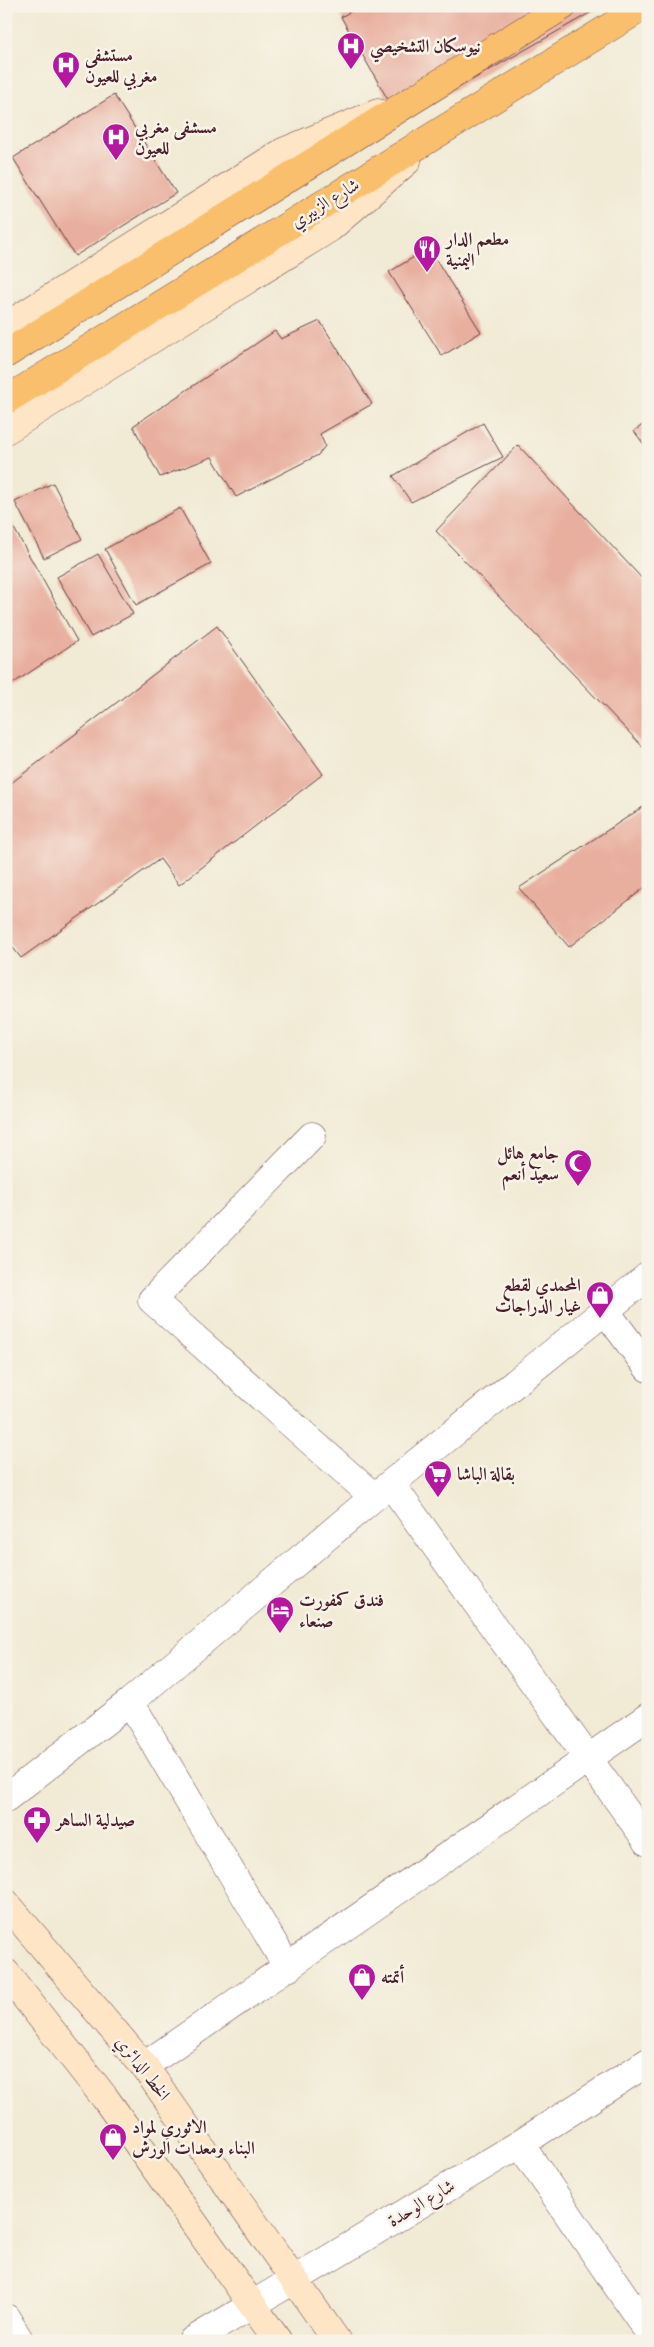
<svg xmlns="http://www.w3.org/2000/svg" width="654" height="2347" font-family="'IM FELL English',Amiri,serif">
<style>
.building{fill:#e8ae9e}
.lines{fill:none;stroke-linecap:round;stroke-linejoin:round}
.minor-casing{stroke:#633d44;stroke-width:29}
.secondary-casing{stroke:#633d44;stroke-width:29}
.primary-casing{stroke:#633d44;stroke-width:29}
.minor{stroke:#fff;stroke-width:28}
.secondary{stroke:#fde5c5;stroke-width:28}
.primary{stroke:#f9bf6d;stroke-width:28}
.labels{text-anchor:middle;stroke-width:5;stroke-linejoin:round;paint-order:stroke}
.poi-label{font-size:18px;font-weight:bold;fill:#4a1f2b;stroke:#f7f3e8;text-anchor:start}
.street-label{font-size:18px;fill:#4a1f2b;stroke:#f7f3e8}
</style>
<rect width="100%" height="100%" fill="#f7f3e8"/>
<filter id="ink" filterUnits="userSpaceOnUse"><feTurbulence type="fractalNoise" baseFrequency=".02" numOctaves="2"/><feDisplacementMap in="SourceGraphic" scale="10" xChannelSelector="R" yChannelSelector="G"/><feConvolveMatrix kernelMatrix="1 2 1 2 8 2 1 2 1" color-interpolation-filters="sRGB"/></filter>
<filter id="wash" filterUnits="userSpaceOnUse"><feTurbulence type="fractalNoise" baseFrequency=".0096" numOctaves="4" result="noise"/><feDisplacementMap in="SourceGraphic" scale="20" xChannelSelector="R" yChannelSelector="G"/><feGaussianBlur stdDeviation="1.12" result="paint"/><feColorMatrix in="noise" values="0 0 0 0 0 0 0 0 0 0 0 0 0 0 0 0 0 1.4 0 .05"/><feComposite in="paint" operator="in"/></filter>
<g filter="url(#wash)">
<rect width="100%" height="100%" fill="#f1ead4"/>
<g id="blocks">
<!-- building -->
<path class="building" d="M360,6H602L400,121L341,17Z
M114,95L176,193L75,256L13,158Z
M429,248L481,332L442,356L389,272Z
M320,321L372,404L320,434L325,446L318,455L236,497L212,457L160,477L133,426L275,331L281,339Z
M648,421V450L634,431Z
M483,423L503,457L411,502L393,476Z
M518,445L648,585V745L644,748L436,531Z
M53,483L82,539L44,558L15,502Z
M180,508L211,564L136,605L105,549Z
M6,514L77,641L6,688Z
M98,554L133,614L91,637L57,577Z
M217,626L323,774L179,885L160,859L21,958L6,939V787Z
M643,807L648,814V885L569,947L519,888Z"/>
</g>
</g>
<g filter="url(#ink)">
<use href="#blocks" fill-opacity="0" stroke="#633d44" stroke-width="1"/>
<g class="lines">
<!-- minor casing -->
<g class="minor-casing">
<path id="minor" d="M312,1136L152,1300L374,1497
M604,1309L648,1368
M391,1484L648,1842
M130,1702L288,1968
M6,1798L130,1702L374,1497L648,1276
M144,2066L648,1717
M520,2144L648,2331
M6,2318L20,2341
M192,2341L520,2144L648,2062"/>
</g>
<!-- secondary casing -->
<g class="secondary-casing">
<path id="secondary" d="M6,326L283,152L378,113
M6,430L330,228L407,161
M6,1903L144,2066L337,2341
M6,1973L105,2098L278,2341"/>
</g>
<!-- primary casing -->
<g class="primary-casing">
<path id="primary" d="M6,354L563,6
M6,400L644,6"/>
</g>
<!-- minor -->
<use href="#minor" class="minor"/>
<!-- secondary -->
<use href="#secondary" class="secondary"/>
<!-- primary -->
<use href="#primary" class="primary"/>
</g>
</g>
<!-- icons -->
<defs>
<g id="hospital-pin" transform="scale(1.4375)"><path d="M0 17L-7.5 6A9.5 9.5 0 1 1 7.5 6Z" fill="#b5179e" stroke="#f7f3e8"/><path d="M-5-5h3v3.5h4V-5h3V5h-3V1.5h-4V5h-3Z" fill="#fff"/></g>
<g id="restaurant-pin" transform="scale(1.4375)"><path d="M0 17L-7.5 6A9.5 9.5 0 1 1 7.5 6Z" fill="#b5179e" stroke="#f7f3e8"/><path d="M-5-6h1v4h1v-4h1v4h1v-4h1v5L-1.5 .5V6h-2V.5L-5-1ZM5-6V6H3V1.5H1.5Q1.5-4 5-6Z" fill="#fff"/></g>
<g id="mosque-pin" transform="scale(1.4375)"><path d="M0 17L-7.5 6A9.5 9.5 0 1 1 7.5 6Z" fill="#b5179e" stroke="#f7f3e8"/><path d="M3.5-4.9A6 6 0 1 0 3.5 4.9A5 5 0 1 1 3.5-4.9Z" fill="#fff"/></g>
<g id="shop-pin" transform="scale(1.4375)"><path d="M0 17L-7.5 6A9.5 9.5 0 1 1 7.5 6Z" fill="#b5179e" stroke="#f7f3e8"/><path d="M-5-2.5h2.3a2.7 3.5 0 0 1 5.4 0H5L5.5 6h-11ZM-1.5-2.5h3a1.5 2.3 0 0 0-3 0Z" fill="#fff"/></g>
<g id="supermarket-pin" transform="scale(1.4375)"><path d="M0 17L-7.5 6A9.5 9.5 0 1 1 7.5 6Z" fill="#b5179e" stroke="#f7f3e8"/><path d="M-6-5.5h2.5l.6 2H6L4.5 2H-2.5L-4.4-4H-6ZM-1.5 3.2a1.3 1.3 0 1 0 .1 0ZM3 3.2a1.3 1.3 0 1 0 .1 0Z" fill="#fff"/></g>
<g id="hotel-pin" transform="scale(1.4375)"><path d="M0 17L-7.5 6A9.5 9.5 0 1 1 7.5 6Z" fill="#b5179e" stroke="#f7f3e8"/><path d="M-6-4.5h1.5V1H6V5H4.5V3h-9V5H-6ZM-4 0a1.8 1.8 0 1 1 3.6 0ZM.5 0V-2.5h3Q6-2.5 6 0Z" fill="#fff"/></g>
<g id="pharmacy-pin" transform="scale(1.4375)"><path d="M0 17L-7.5 6A9.5 9.5 0 1 1 7.5 6Z" fill="#b5179e" stroke="#f7f3e8"/><path d="M-2-6h4v4h4v4h-4v4h-4v-4h-4v-4h4Z" fill="#fff"/></g>
</defs>
<g fill-rule="evenodd">
<use href="#hospital-pin" x="351" y="46"/>
<use href="#hospital-pin" x="66" y="65"/>
<use href="#hospital-pin" x="116" y="137"/>
<use href="#restaurant-pin" x="427" y="249"/>
<use href="#mosque-pin" x="578" y="1163"/>
<use href="#shop-pin" x="600" y="1295"/>
<use href="#supermarket-pin" x="438" y="1474"/>
<use href="#hotel-pin" x="280" y="1610"/>
<use href="#pharmacy-pin" x="37" y="1820"/>
<use href="#shop-pin" x="362" y="1977"/>
<use href="#shop-pin" x="113" y="2137"/>
</g>
<g class="labels">
<!-- poi labels -->
<g class="poi-label">
<text x="370" y="52">نيوسكان التشخيصي</text>
<text x="85" y="61">مستشفى<tspan x="85" dy="21">مغربي للعيون</tspan></text>
<text x="135" y="133">مسشفى مغربي<tspan x="135" dy="21">للعيون</tspan></text>
<text x="446" y="245">مطعم الدار<tspan x="446" dy="21">اليمنية</tspan></text>
<text x="559" y="1159" text-anchor="end">جامع هائل<tspan x="559" dy="21">سعيد أنعم</tspan></text>
<text x="581" y="1291" text-anchor="end">المحمدي لقطع<tspan x="581" dy="21">غيار الدراجات</tspan></text>
<text x="457" y="1480">بقالة الباشا</text>
<text x="299" y="1606">فندق كمفورت<tspan x="299" dy="21">صنعاء</tspan></text>
<text x="56" y="1826">صيدلية الساهر</text>
<text x="381" y="1983">أتمته</text>
<text x="132" y="2133">الاثوري لمواد<tspan x="132" dy="21">البناء ومعدات الورش</tspan></text>
</g>
<!-- street labels -->
<g class="street-label">
<text transform="translate(325 203) rotate(-32)" y="6">شارع الزبيري</text>
<text transform="translate(143 2068) rotate(52)" y="6">الخط الدائري</text>
<text transform="translate(421 2203) rotate(-31)" y="6">شارع الوحدة</text>
</g>
</g>
<!-- margin -->
<rect width="654" height="2347" fill="none" stroke="#f7f3e8" stroke-width="25"/>
</svg>
